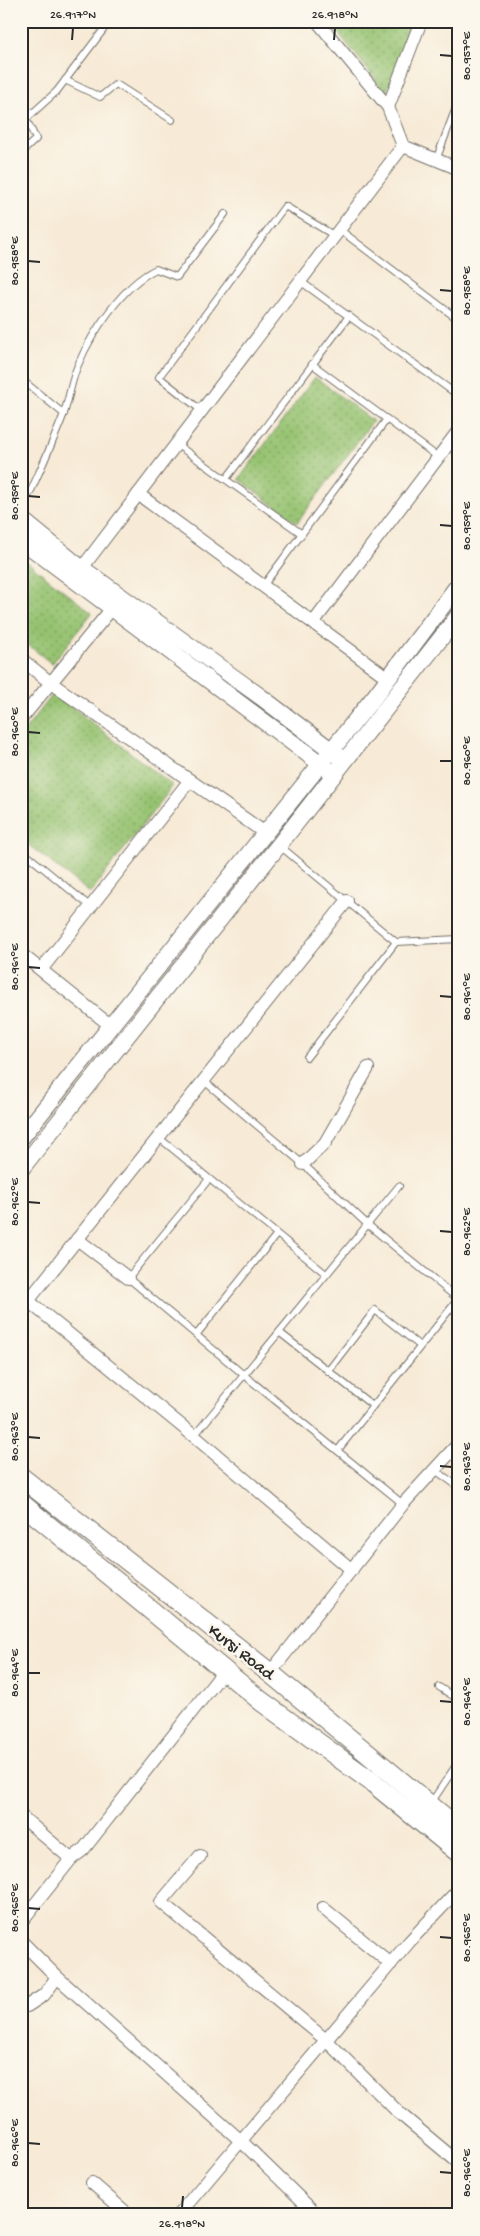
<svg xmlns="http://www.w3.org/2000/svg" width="480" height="2236" font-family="'Gochi Hand',sans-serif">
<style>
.park{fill:url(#park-dots);stroke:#60764e}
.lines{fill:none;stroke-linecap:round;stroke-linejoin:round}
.service-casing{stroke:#726e67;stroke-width:8}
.minor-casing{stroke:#726e67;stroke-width:14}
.tertiary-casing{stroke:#726e67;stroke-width:18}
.secondary-casing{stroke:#726e67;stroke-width:21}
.service{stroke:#fff;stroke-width:6}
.minor{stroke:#fff;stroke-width:12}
.tertiary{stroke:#fff;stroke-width:16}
.secondary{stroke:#fff;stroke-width:19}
.ticks{fill:none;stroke:#2b2b2b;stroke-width:2}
.labels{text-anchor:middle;stroke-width:5;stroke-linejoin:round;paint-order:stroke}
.street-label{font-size:18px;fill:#2b2b2b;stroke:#fbf7ec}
.neatline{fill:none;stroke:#2b2b2b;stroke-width:2}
.ticks-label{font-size:12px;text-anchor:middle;fill:#2b2b2b}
</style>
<defs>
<pattern id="park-dots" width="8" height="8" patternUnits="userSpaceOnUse" patternTransform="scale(1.25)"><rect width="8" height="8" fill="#95c270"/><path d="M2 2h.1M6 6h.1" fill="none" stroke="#7a9e5c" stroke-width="1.8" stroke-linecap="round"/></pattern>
</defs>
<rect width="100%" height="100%" fill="#fbf7ec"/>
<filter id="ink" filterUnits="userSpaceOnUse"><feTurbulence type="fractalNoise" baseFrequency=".02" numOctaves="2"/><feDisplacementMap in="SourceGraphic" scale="10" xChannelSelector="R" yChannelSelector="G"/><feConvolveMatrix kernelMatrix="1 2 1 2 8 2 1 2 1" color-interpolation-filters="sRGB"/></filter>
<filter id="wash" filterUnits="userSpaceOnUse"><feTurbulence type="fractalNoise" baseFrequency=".0096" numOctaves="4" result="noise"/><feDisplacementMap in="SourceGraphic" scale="20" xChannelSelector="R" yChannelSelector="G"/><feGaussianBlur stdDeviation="1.12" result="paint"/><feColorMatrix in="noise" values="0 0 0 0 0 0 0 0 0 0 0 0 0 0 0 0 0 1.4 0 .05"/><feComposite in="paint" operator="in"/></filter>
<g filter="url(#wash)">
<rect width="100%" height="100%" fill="#f7ead6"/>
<!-- park -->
<path class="park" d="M329,21H413L386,93Z
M315,377L373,421L297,523L239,479Z
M21,557L92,613L52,664L21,639Z
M54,693L173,786L90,893L21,839V735Z"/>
</g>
<g filter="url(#ink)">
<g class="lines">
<!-- service casing -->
<g class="service-casing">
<path id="service" d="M65,80L100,97L116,84L172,120
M21,116L26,119L57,91L110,21
M21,153L36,139L26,119
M436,160L459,100
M340,230L459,320
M300,281L459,396
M312,364L438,457
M21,379L64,414
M202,411L159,377L285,206L335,236
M176,444L302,534
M226,479L349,316
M21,504L30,493C41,468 53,442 63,416C69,400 71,381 78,365C92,332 123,285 156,269L177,277L225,214
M263,586L387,419
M280,846L396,942L307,1057
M21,850L91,907
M396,942L459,939
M204,1081L303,1164L367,1224L458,1299
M158,1137L326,1274
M209,1179L128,1278L244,1375L403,1504
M279,1332L373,1406
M197,1334L277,1234
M328,1371L375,1310L420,1346
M194,1436L399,1186
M338,1450L459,1298
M435,1470L459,1487
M439,1687L459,1700
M431,1803L459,1761"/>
</g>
<!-- minor casing -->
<g class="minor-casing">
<path id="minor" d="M317,21L388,107L403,146L459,169
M388,107L421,21
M138,494L388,678
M82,568L403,146
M313,623L459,430
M21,659L51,683L265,833
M21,719L118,601
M21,954L111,1026
M41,970L190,780
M303,1164L325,1143L368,1068
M77,1239L128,1278
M21,1295L194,1436L352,1570
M28,1301L347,901
M270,1673L403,1504L459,1443
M21,1816L71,1859
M200,1856L161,1902L326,2040L399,2113L459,2163
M323,1908L391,1964
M21,1922L71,1859L83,1850L224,1671
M21,1941L57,1977L241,2141L317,2215
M27,2006L44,1995L57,1977
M92,2183L129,2215
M178,2215L409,1942L459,1889"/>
</g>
<!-- tertiary casing -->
<g class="tertiary-casing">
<path id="tertiary" d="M21,519L76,564L261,697L340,757
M21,540L329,770
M21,1138L375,696L459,584
M21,1169L279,845L459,615"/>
</g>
<!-- secondary casing -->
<g class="secondary-casing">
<path id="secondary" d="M21,1477L270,1673L459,1829
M21,1503L261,1701L372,1782L459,1853"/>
</g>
<!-- service -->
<use href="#service" class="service"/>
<!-- minor -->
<use href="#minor" class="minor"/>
<!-- tertiary -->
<use href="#tertiary" class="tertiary"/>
<!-- secondary -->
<use href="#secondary" class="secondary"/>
</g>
</g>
<!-- ticks -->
<path class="ticks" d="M72,40L73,28M334,40L335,28M440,55L452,56M28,261L40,262M440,290L452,291M28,496L40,497M440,525L452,526M28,732L40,733M440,761H452M28,967L40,968M440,996L452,997M28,1202L40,1203M440,1231L452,1232M28,1437L40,1438M440,1466L452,1467M28,1673H40M440,1701L452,1702M28,1908L40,1909M440,1937L452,1938M28,2143L40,2144M440,2172L452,2173M182,2208L183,2196"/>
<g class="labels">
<!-- street labels -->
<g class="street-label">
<text transform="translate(242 1651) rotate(38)" y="6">Kursi Road</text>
</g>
</g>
<!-- margin -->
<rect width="480" height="2236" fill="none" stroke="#fbf7ec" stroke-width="55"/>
<rect x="28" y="28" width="424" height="2180" class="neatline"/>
<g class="ticks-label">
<text x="73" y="18">26.917°N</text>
<text x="335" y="18">26.918°N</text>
<text transform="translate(466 56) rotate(-90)" y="4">80.957°E</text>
<text transform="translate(14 261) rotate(-90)" y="4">80.958°E</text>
<text transform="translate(466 291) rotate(-90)" y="4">80.958°E</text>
<text transform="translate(14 496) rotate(-90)" y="4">80.959°E</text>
<text transform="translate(466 526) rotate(-90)" y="4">80.959°E</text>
<text transform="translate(14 732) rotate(-90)" y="4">80.960°E</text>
<text transform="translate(466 761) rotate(-90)" y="4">80.960°E</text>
<text transform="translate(14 967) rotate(-90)" y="4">80.961°E</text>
<text transform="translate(466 997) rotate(-90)" y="4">80.961°E</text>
<text transform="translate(14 1202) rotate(-90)" y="4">80.962°E</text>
<text transform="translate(466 1232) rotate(-90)" y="4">80.962°E</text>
<text transform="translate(14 1437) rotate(-90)" y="4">80.963°E</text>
<text transform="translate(466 1467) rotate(-90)" y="4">80.963°E</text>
<text transform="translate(14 1673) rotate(-90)" y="4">80.964°E</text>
<text transform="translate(466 1702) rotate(-90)" y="4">80.964°E</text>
<text transform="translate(14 1908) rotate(-90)" y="4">80.965°E</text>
<text transform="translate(466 1938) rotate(-90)" y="4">80.965°E</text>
<text transform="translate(14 2143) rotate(-90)" y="4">80.966°E</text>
<text transform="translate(466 2173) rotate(-90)" y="4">80.966°E</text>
<text x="182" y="2227">26.918°N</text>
</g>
</svg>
